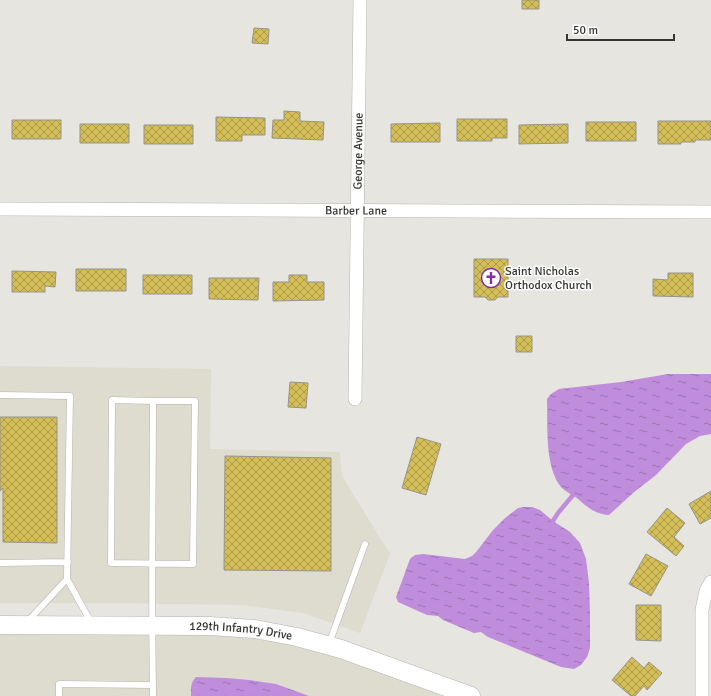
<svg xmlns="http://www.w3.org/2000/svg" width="711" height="696" font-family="Signika,sans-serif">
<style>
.built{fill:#dedbcf}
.water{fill:url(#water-ripples)}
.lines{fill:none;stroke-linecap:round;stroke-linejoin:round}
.stream{stroke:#c08cdc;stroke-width:4.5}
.building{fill:url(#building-cross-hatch);stroke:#95948f}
.lane-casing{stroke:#b5b4af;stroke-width:7}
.street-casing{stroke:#b5b4af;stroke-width:14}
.secondary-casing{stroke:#b5b4af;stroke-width:19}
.lane{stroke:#fff;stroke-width:6}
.street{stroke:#fff;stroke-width:13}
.secondary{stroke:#fff;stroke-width:18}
.labels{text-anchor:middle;stroke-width:3;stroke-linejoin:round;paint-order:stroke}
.street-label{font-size:12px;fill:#353533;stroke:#fff}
.poi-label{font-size:12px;fill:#353533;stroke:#fff;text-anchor:start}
</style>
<defs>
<pattern id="water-ripples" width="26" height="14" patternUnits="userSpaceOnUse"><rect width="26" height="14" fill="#c08cdc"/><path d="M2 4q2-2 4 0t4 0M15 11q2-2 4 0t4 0" fill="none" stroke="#9d73b3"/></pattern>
<pattern id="building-cross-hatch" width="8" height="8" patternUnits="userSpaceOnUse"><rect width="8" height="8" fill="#d4be57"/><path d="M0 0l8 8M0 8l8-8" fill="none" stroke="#ad9b49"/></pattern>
</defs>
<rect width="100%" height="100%" fill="#e6e5e0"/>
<!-- built -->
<path class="built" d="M0,366L211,369L210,449L340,452L342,476L390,554L360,633L303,613L243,605L117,603H0Z
M0,634L195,635L232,636L270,639L312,648L437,693L440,696H0Z"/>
<!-- water -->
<path class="water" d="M668,374H711V434L700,436L686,444L656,475L633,493L609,515C595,514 587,507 577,498C573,495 566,492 562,488C544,468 548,424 547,399L551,394L559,389L621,382Z
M524,507H532L540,510L553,521L570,532L580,543L586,559L589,583L590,614V648L587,657L581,665L574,669L561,667L488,637L481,632L474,633L443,620L438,616L427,615L398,602L396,597L410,559L415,555L423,554L465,559L472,556L477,551L493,530L505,518L518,508Z
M196,677L226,678L249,680L276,684L309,696H191C191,689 190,683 196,677Z"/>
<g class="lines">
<!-- stream -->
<path class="stream" d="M553,521L558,513L573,495"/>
</g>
<!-- building -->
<path class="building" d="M522,0H539V9H522Z
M254,28L269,29L268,44L252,43Z
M284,111L300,112V121L324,122L323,140L272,138L273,120H284Z
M216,117L265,118V135H242V141H216Z
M457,119H507V138H492V141H457Z
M12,120H61V139H12Z
M658,121H711V140H695V142H681V144H658Z
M586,122H636V141H586Z
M440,123V142H391V124Z
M80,124H129V143H80Z
M568,124V143L519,144V125Z
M144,125H193V144H144Z
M474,259H508V297H498L495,300H488L485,297H474Z
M76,269H126V291H76Z
M12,271L56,272L55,287L45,286V292H12Z
M668,273H693V297L653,296V279L668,280Z
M143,275H192V294H143Z
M289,275H307V282H324V300L273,301V282H289Z
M209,278H259L258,300L209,299Z
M516,336H532V352H516Z
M290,382L308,383L306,408L288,407Z
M0,417H57V543L3,542V488L0,491Z
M417,437L441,444L426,495L402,488Z
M225,456L331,458V571L224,570Z
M711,491V518L700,524L689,504Z
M667,508L685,523L674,537L684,546L676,556L647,532Z
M646,554L668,566L651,596L629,584Z
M636,605H661V641L636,640Z
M632,657L644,668L649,662L662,673L647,690L644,686L635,696H631L612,680Z"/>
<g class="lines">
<!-- lane casing -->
<g class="lane-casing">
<path id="lane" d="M0,395L70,396L67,579L91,622
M0,563L68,562
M27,622L67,579
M329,644L365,544
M153,685V696
M59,696V684L153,685C151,590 153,496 153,401L112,400L111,563L193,564L195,401H153"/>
</g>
<!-- street casing -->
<g class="street-casing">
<g id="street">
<path id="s1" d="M0,209L711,212"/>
<path id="s2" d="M355,399L360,0"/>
<path d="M702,696V610L706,591L711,582"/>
</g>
</g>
<!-- secondary casing -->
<g class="secondary-casing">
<g id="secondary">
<path id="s3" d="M0,625L209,626L255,629L297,637L341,649L471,696"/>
</g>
</g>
<!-- lane -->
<use href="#lane" class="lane"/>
<!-- street -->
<use href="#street" class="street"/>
<!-- secondary -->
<use href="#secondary" class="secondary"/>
</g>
<!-- icons -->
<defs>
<g id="church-ring" transform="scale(1)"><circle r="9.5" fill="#fff" stroke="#8032a2" stroke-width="1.5"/><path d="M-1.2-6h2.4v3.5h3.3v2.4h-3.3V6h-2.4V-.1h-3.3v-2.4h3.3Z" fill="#8032a2"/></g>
</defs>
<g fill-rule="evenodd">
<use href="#church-ring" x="491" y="278"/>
</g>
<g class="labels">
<!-- street labels -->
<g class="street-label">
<text dy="4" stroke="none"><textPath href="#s2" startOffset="248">George Avenue</textPath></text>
<text dy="4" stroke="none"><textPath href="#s1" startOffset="356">Barber Lane</textPath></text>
<text dy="4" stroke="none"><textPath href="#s3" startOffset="241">129th Infantry Drive</textPath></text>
</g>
<!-- poi labels -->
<g class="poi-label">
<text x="505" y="275">Saint Nicholas<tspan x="505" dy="14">Orthodox Church</tspan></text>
</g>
</g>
<!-- scale -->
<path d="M567 34v6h107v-6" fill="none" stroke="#353533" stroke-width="2"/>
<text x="573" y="34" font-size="12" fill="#353533" stroke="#ffffff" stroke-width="3" paint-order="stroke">50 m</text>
</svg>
